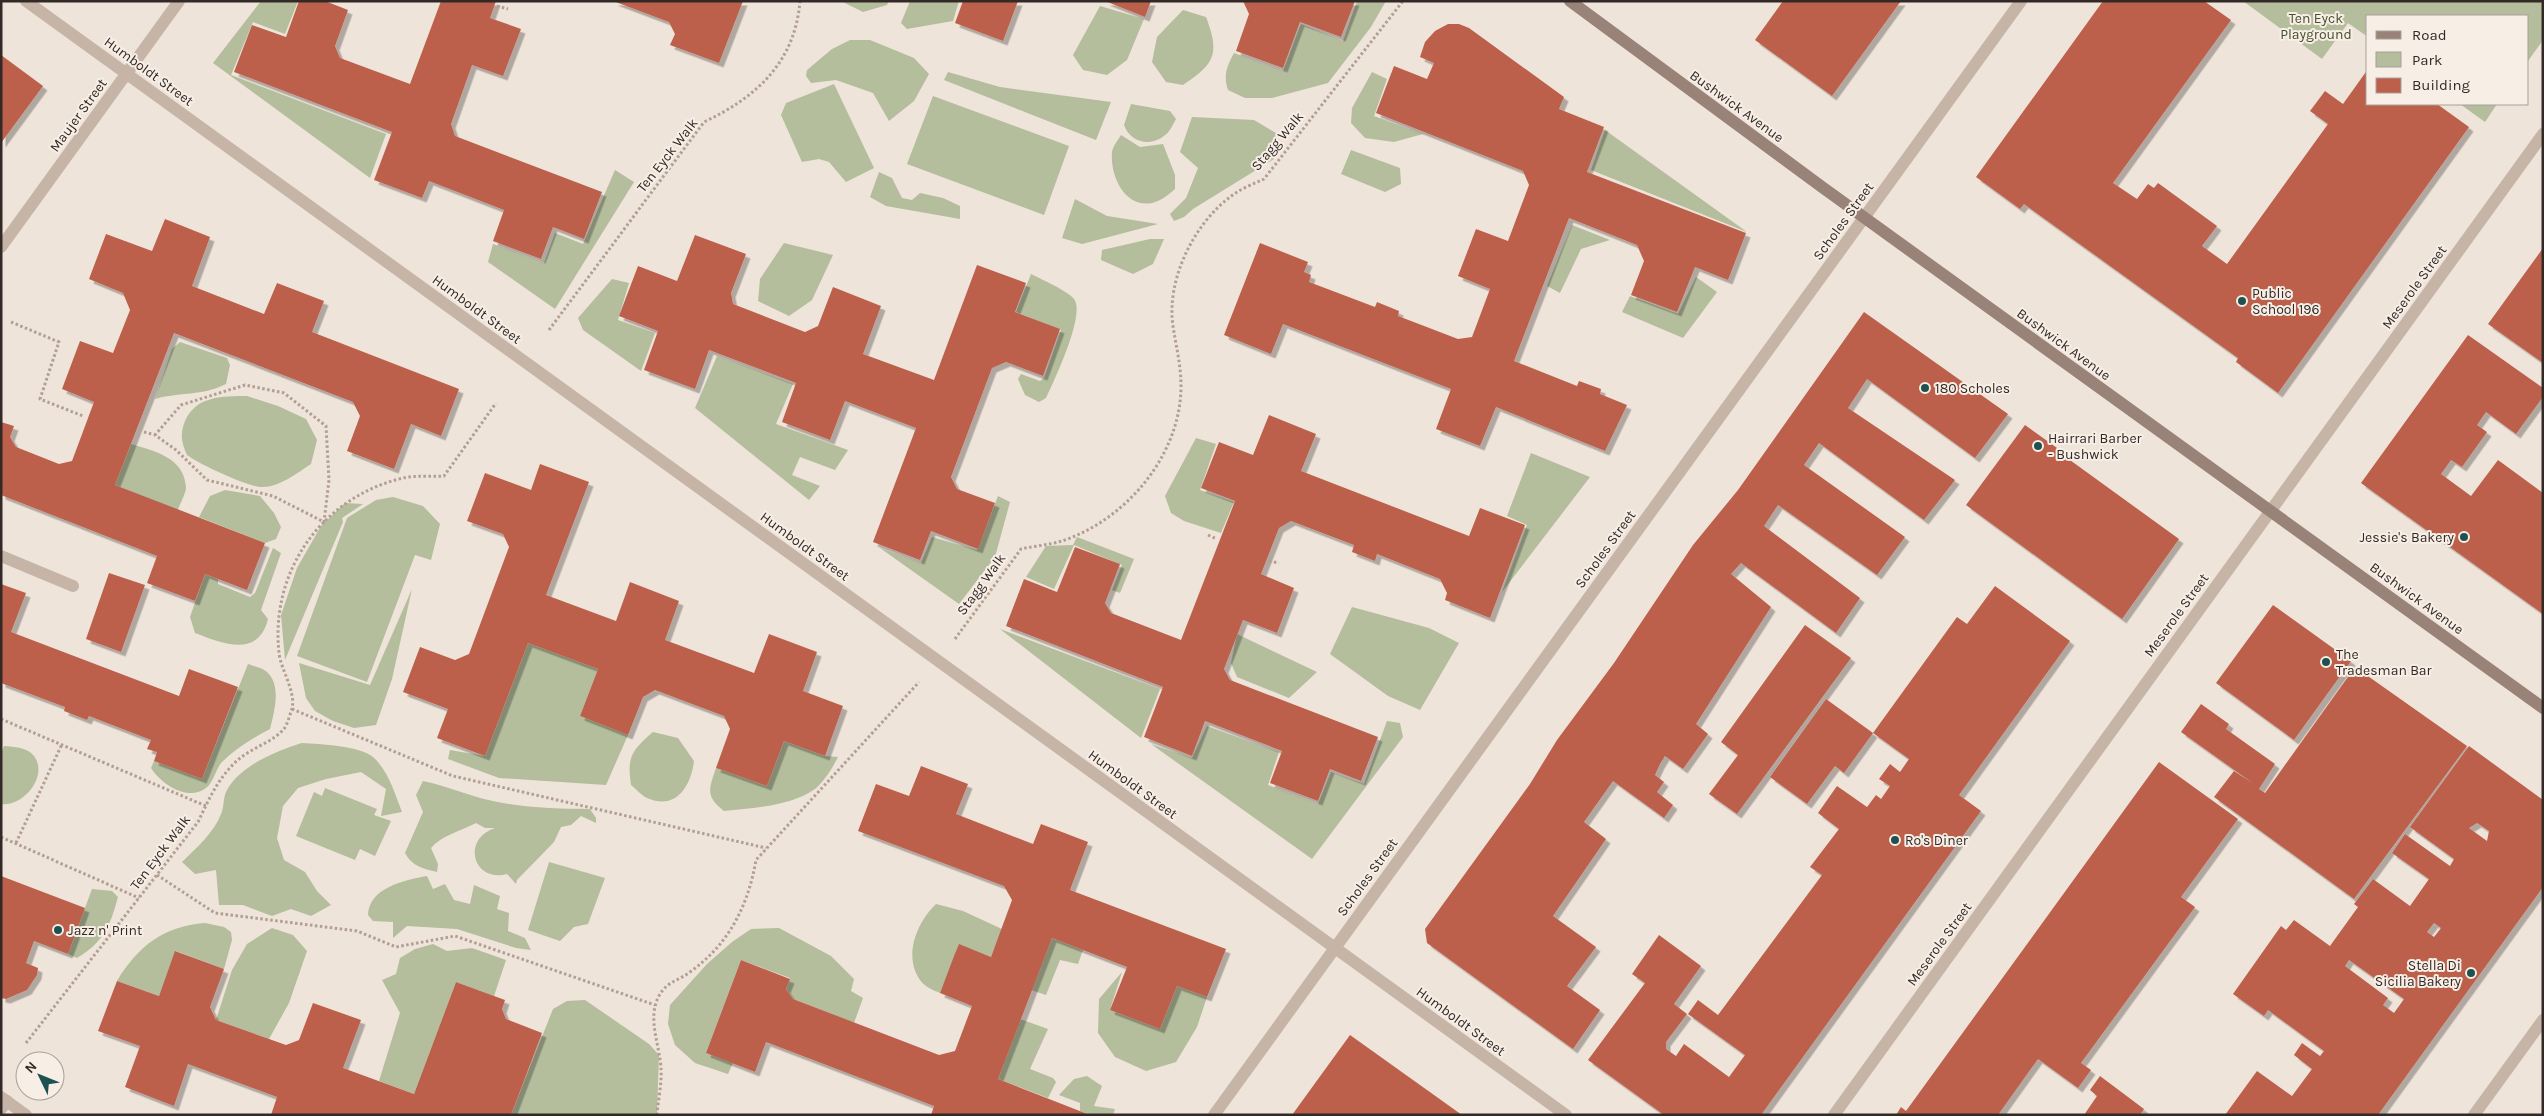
<svg xmlns="http://www.w3.org/2000/svg" width="2544" height="1116" font-family="Karla,sans-serif">
<style>
.green{fill:#b4bd9c}
.building{fill:#bc604c;fill-rule:evenodd;filter:url(#shadow)}
.lines{fill:none;stroke-linecap:round;stroke-linejoin:round}
.path{stroke:#b29e92;stroke-width:3;stroke-dasharray:2.5 2.5;stroke-linecap:butt}
.service{stroke:#c6b4a7;stroke-width:12}
.minor{stroke:#c6b4a7;stroke-width:12}
.secondary{stroke:#998379;stroke-width:12}
.poi-dot{fill:#205151;stroke:#f7eee6;stroke-width:2}
.labels{text-anchor:middle;stroke-width:4;stroke-linejoin:round;paint-order:stroke}
.park-label{font-size:14px;fill:#454f2d;stroke:#f7eee6}
.street-label{font-size:14px;fill:#332a27;stroke:#f7eee6}
.poi-label{font-size:14px;fill:#332a27;stroke:#f7eee6;text-anchor:start}
</style>
<defs>
<filter id="shadow"><feDropShadow dx="4.5" dy="4.5" stdDeviation="0" flood-color="#0004"/></filter>
</defs>
<rect width="100%" height="100%" fill="#efe4da"/>
<!-- green -->
<path class="green" d="M261,1H298L285,34L253,22L231,75L386,134L370,178L213,63Z
M841,1H889L887,5L863,12Z
M910,1H959L953,21L907,29L901,23Z
M1357,1H1386L1371,27L1328,83L1272,98H1245L1228,90C1223,75 1227,66 1234,53L1283,71L1301,24L1343,41Z
M2243,1H2543V40L2528,61V16H2368V37L2348,23L2322,59Z
M1100,6L1144,19L1127,60L1107,75L1083,70L1073,55Z
M1183,10L1206,17C1220,54 1215,64 1183,85L1166,82L1152,62L1157,37Z
M850,40H870L914,58L929,74L914,101L889,121L873,93L836,80L811,83L806,76L807,70L832,49Z
M948,72L1000,87L1111,102L1096,140L944,80Z
M1372,72L1387,79L1374,116L1423,134L1394,142L1365,138L1351,123L1352,108Z
M834,84L874,168L846,182L829,162L819,159L802,162L781,115L786,103Z
M933,96L1069,146L1044,215L907,164Z
M1131,104L1170,111L1176,119C1173,124 1170,132 1165,135C1150,148 1130,142 1124,125Z
M2460,104H2497L2485,122Z
M1192,117L1254,120L1276,133L1274,159L1193,209L1184,217L1174,221L1170,214L1186,198L1198,168L1180,152Z
M1605,130L1747,232L1591,170Z
M1121,135L1140,147L1163,144L1175,175V189C1168,195 1161,201 1152,203C1124,208 1110,175 1112,152C1113,146 1118,140 1121,135Z
M1351,150L1400,168L1401,184L1385,192L1341,174Z
M615,170L634,182L555,309L488,262L493,244L544,263L555,233L583,244Z
M879,172L892,178L902,198L912,200L920,193L943,198L960,206V219L886,206L870,197Z
M1075,199L1107,216L1158,224L1082,244L1062,238Z
M1572,225L1610,240L1581,249L1560,293L1547,286Z
M1150,239H1164L1153,264L1133,274L1101,260L1102,250Z
M784,243L833,255L812,300L789,316L758,301L760,279Z
M1031,274C1041,279 1068,291 1074,299C1086,314 1054,381 1046,398L1039,402L1025,395L1018,379L1021,374L1040,381L1044,378L1061,330L1016,312Z
M1696,277L1717,292L1683,338L1622,312L1630,296L1678,314Z
M612,279L629,283L618,320L655,333L641,371L583,330L578,318Z
M180,342L227,358L230,365L226,384C203,396 179,392 155,399L172,349Z
M717,356L793,384L776,424L848,450L835,470L800,457L792,475L820,486L809,500L695,408Z
M247,396L278,406L306,419L317,440L311,464C297,473 280,487 262,487C248,487 199,464 187,455C181,442 180,434 185,421C196,396 222,396 247,396Z
M1196,438L1216,444L1200,490L1234,502L1221,533L1184,521L1171,513L1165,496Z
M131,444C154,451 184,457 186,487C186,494 180,503 178,510L115,485Z
M1531,453L1590,477L1502,592L1527,525L1507,516Z
M225,490L260,496L274,513L281,527L276,539L265,543L199,517L210,496Z
M998,496L1010,502L995,557L959,604L880,548L921,563L932,537L977,550Z
M393,497L423,506L440,524L431,560L415,555L367,682L297,656L347,518L376,500Z
M345,503L363,504L342,518L343,522L285,660L281,615L297,568L321,526Z
M1077,537L1134,559L1120,593L1112,590L1122,565L1074,545L1054,589L1026,577L1046,546L1073,545Z
M273,548L281,553L261,610L268,619C258,658 224,644 195,633L190,617L205,574L218,579V584L250,597L255,593Z
M412,589L392,679L376,725L354,728L333,721L315,711L306,698L299,663L370,685Z
M1352,607L1429,628L1459,643L1420,710L1388,696L1330,654Z
M1000,629L1160,689L1141,738Z
M1237,634L1317,672L1289,698L1237,677L1231,663Z
M528,643L598,669L580,716L628,735L606,785L499,778L448,759L450,750L485,756Z
M248,664C253,666 263,668 267,672C282,686 274,712 270,729C253,738 236,748 222,762C216,768 214,782 206,788C188,802 161,784 151,768L154,761L202,779Z
M1387,721L1400,723L1403,737L1312,859L1151,744L1192,758L1207,726L1279,752L1268,785L1318,804L1331,772L1364,784Z
M653,732L678,738L694,761C691,786 676,811 647,798C641,795 636,789 631,785C627,757 631,751 653,732Z
M784,741L825,756L838,757C833,767 824,782 815,789C791,806 753,808 724,811C705,796 709,789 716,768L767,786Z
M302,743C320,744 360,746 373,757C388,770 395,794 402,812L381,816L386,789L361,772L326,779L298,788L283,806L277,838L284,860L305,872L317,891L331,905L311,916L291,909L272,916L243,905H219L216,870L195,874L182,862C196,848 214,833 221,814C224,808 223,799 226,792C239,766 276,751 302,743Z
M4,746C14,747 27,747 34,756C49,776 23,807 1,804V754Z
M423,781C447,786 469,796 493,801C525,808 558,809 590,809L596,818V823L581,816L571,825L561,827L554,842L517,880L516,884L507,874C473,883 461,839 495,828H485L476,823C461,831 442,835 431,848L438,864L437,872C423,869 412,866 405,853L423,812L416,795Z
M325,788L377,809L374,815L391,821L375,856L360,849L355,860L296,836L314,792L322,796Z
M549,862L605,878L588,924L574,927L560,941L528,930Z
M427,876L433,889L445,884L454,900L470,904L474,885L500,896L497,909L509,913L508,931L525,938L531,950L516,948L457,929L407,926L393,938V922L373,921L368,915C369,888 404,880 427,876Z
M92,889L112,891L118,897C110,926 104,942 77,958L68,954Z
M936,904L963,911L1002,929L991,957L959,945L940,993C933,990 925,987 920,980C903,956 917,922 936,904Z
M205,923L224,927L231,932L232,940L224,969L176,951L159,996L117,981C138,946 164,926 205,923Z
M272,928L293,935L307,951L289,1003L269,1039L216,1020L232,970L247,944Z
M779,928L831,956L854,979L851,991L863,998L854,1023L793,999L786,989L790,978L741,960L706,1053L733,1063L728,1074L695,1063L675,1045L668,1024L670,1005L707,964L732,942L751,929Z
M1052,938L1083,950L1078,964L1060,960L1046,995L1031,990Z
M433,944L447,951L472,948L506,960L494,996L456,982L414,1094L379,1081L400,1013L382,980L396,974L400,958L415,949Z
M1122,972L1110,1010L1160,1029L1177,986L1207,997L1197,1027L1176,1062L1146,1071L1115,1057L1098,1033L1099,999Z
M585,1000L649,1044L659,1055L657,1115H511L553,1009L567,1001Z
M1020,1019L1048,1029L1030,1069L1053,1078L1056,1082L1048,1098L998,1079Z
M1087,1076L1102,1086L1094,1106L1115,1109L1113,1115H1091L1080,1111V1103L1059,1095L1074,1079Z"/>
<!-- building -->
<path class="building" d="M299,1H325L348,10L335,46L340,58L410,84L441,1H496L490,18L521,29L503,76L472,65L451,124L455,136L602,192L584,239L553,227L541,259L493,241L504,210L429,181L422,198L374,180L392,132L234,72L252,25L286,37Z
M613,1H743L719,63L670,45L675,34L669,22Z
M963,1H1018L1003,41L955,23Z
M1105,1H1151L1145,17Z
M1243,1H1355L1341,37L1300,22L1283,68L1236,51L1249,14Z
M1783,1H1901L1832,96L1755,40Z
M2103,1H2204L2231,20L2113,183L2137,199L2148,184L2154,188L2158,183L2217,226L2202,246L2227,264L2328,124L2310,111L2325,91L2343,104L2368,69V104H2437L2469,127L2278,393L2236,362L2238,358L2024,204L2020,209L1976,177Z
M1448,24H1459L1469,28L1564,97L1559,109L1604,127L1587,172L1746,233L1728,280L1695,267L1677,312L1631,295L1644,261L1637,245L1569,218L1514,361L1577,386L1579,381L1601,389L1600,394L1627,405L1605,451L1496,407L1480,446L1436,429L1451,389L1283,324L1271,354L1224,335L1260,243L1308,262L1304,272L1311,275L1309,282L1375,307L1377,302L1399,311L1398,316L1458,339L1472,337L1490,289L1458,276L1476,229L1508,241L1529,185L1523,171L1376,113L1394,66L1427,79L1434,63L1420,57L1425,42L1435,31Z
M1,55L43,86L1,143Z
M165,219L210,237L192,286L264,314L277,283L324,301L312,332L459,389L441,436L411,424L394,469L347,451L360,416L353,402L174,333L115,485L265,543L247,590L205,574L195,601L147,583L157,556L1,495V422L14,426L10,437L16,447L59,464L72,461L94,402L62,389L80,341L113,353L130,310L123,293L89,279L106,234L152,251Z
M695,235L746,254L731,293L733,304L805,332L818,326L833,287L881,306L863,354L934,380L977,265L1026,283L1015,312L1060,329L1043,376L1006,362L992,368L951,477L957,489L995,503L978,549L931,531L920,560L873,542L916,428L845,401L830,440L782,422L796,383L709,350L695,389L644,370L658,331L619,316L638,266L677,281Z
M2543,248V363L2488,324Z
M1864,312L2008,414L1975,458L1867,379L1848,408L1955,480L1924,520L1819,443L1804,465L1905,537L1877,575L1778,505L1764,526L1860,598L1836,633L1741,563L1731,574L1771,607L1696,724L1708,734L1683,769L1665,756L1660,764L1655,775L1664,782L1657,792L1673,805L1664,818L1613,781L1584,822L1606,839L1553,916L1596,947L1567,986L1600,1010L1573,1049L1427,943L1425,929L1530,784L1557,740L1614,663L1693,545L1738,490Z
M2468,335L2543,388V397L2516,434L2486,412L2477,425L2487,432L2462,467L2451,460L2441,474L2471,496L2498,460L2543,493V614L2361,483Z
M1269,415L1316,434L1301,471L1469,536L1480,508L1525,525L1490,618L1445,600L1447,593L1440,579L1377,554L1375,561L1352,552L1354,545L1291,521L1279,528L1261,574L1294,588L1277,633L1243,620L1224,669L1230,680L1378,737L1361,781L1330,769L1318,801L1270,783L1282,751L1205,721L1192,756L1144,737L1163,687L1006,626L1024,579L1057,592L1075,547L1120,564L1105,603L1111,613L1181,640L1235,501L1201,488L1219,442L1253,455Z
M2025,425L2064,453L2063,455L2179,539L2122,619L1966,505Z
M540,464L589,482L546,595L616,621L630,582L679,601L665,640L754,673L769,634L817,652L803,691L843,706L825,756L784,741L767,786L716,768L730,729L724,716L655,690L643,697L628,735L580,716L598,669L528,643L485,756L437,738L448,709L403,692L420,647L455,660L469,654L509,547L503,534L467,521L485,473L531,490Z
M109,573L145,585L121,652L86,639Z
M1,584L26,593L11,632L179,696L189,669L238,687L202,779L154,761L157,752L147,749L151,740L89,716L87,720L64,711L65,707L1,683Z
M1995,586L2070,641L1959,795L1981,811L1761,1115H1664L1588,1060L1645,983L1632,974L1659,935L1701,966L1674,1004L1687,1014L1666,1042V1049L1676,1056L1684,1044L1729,1077L1745,1055L1688,1014L1698,1000L1718,1015L1822,875L1810,867L1839,829L1818,813L1837,786L1867,807L1876,795L1881,799L1890,786L1879,779L1890,764L1900,772L1909,759L1873,733L1957,617L1967,624Z
M2273,605L2351,661L2294,740L2216,683Z
M1805,625L1851,658L1737,814L1709,794L1738,755L1721,742Z
M2355,667L2467,746L2354,899L2214,797L2234,771L2254,784L2181,732L2201,704L2229,724L2226,729L2275,764L2259,789L2265,793Z
M1826,699L1873,733L1844,773L1835,766L1807,804L1770,777Z
M2469,746L2543,800V887L2378,1115H2225L2257,1071L2292,1096L2312,1069L2294,1055L2302,1043L2320,1056L2324,1051L2268,1010L2264,1016L2233,994L2281,926L2286,930L2294,920L2330,946L2358,907L2354,904L2373,879L2410,906L2429,879L2392,853L2405,834L2450,866L2454,859L2410,827ZM2477,823L2489,831L2487,841L2469,828ZM2434,923L2441,928L2434,937L2427,932ZM2349,960L2404,999L2394,1013L2383,1005L2388,998L2345,966Z
M2159,762L2238,819L2181,897L2195,907L2081,1063L2091,1070L2078,1088L2038,1059L1998,1115H1896L1901,1107L1906,1111Z
M921,766L968,784L956,814L1033,844L1041,824L1088,842L1070,890L1226,949L1207,997L1177,986L1160,1029L1110,1010L1127,967L1052,938L998,1079L1090,1115H931L934,1106L766,1042L755,1072L706,1053L741,960L790,979L786,989L793,999L939,1055L955,1051L972,1006L940,993L954,956L959,944L991,957L1012,900L1004,886L858,831L876,784L909,796Z
M1,876L85,908L68,954L34,941L26,963L38,968L37,975L27,990L6,999L1,998Z
M175,951L224,969L210,1007L216,1020L286,1045L299,1040L313,1003L361,1020L343,1068L414,1094L456,982L505,1000L502,1009L506,1019L542,1033L511,1115H271L277,1097L188,1064L174,1106L125,1087L140,1046L98,1031L117,981L159,996Z
M1350,1035L1462,1115H1292Z
M2100,1076L2144,1109L2140,1115H2084L2097,1096L2090,1090Z"/>
<g class="lines">
<!-- path -->
<path class="path" d="M497,6L508,9
M11,322L59,342L40,399L83,416
M549,330L704,122C757,97 795,62 800,1
M144,432L155,435L176,450L207,480L273,496L324,522L329,480L326,426L284,393L245,385L181,405L155,435
M1208,535L1217,539
M1269,561L1279,563
M955,639L1021,549C1034,546 1049,545 1062,541C1126,520 1181,455 1181,386C1181,365 1176,346 1173,326C1166,280 1194,224 1230,197C1240,189 1253,184 1264,179L1403,1
M292,709L453,776L766,848
M1,719L206,806
M1,837L139,898
M16,843L62,744
M157,875L215,913L357,931L396,947L455,936L655,1005
M26,1043L198,822C209,799 219,776 239,759C252,748 272,742 283,730C287,726 289,717 291,712C298,694 281,671 279,653C270,571 322,497 403,478C416,475 431,477 444,476L496,403
M657,1115C658,1100 662,1084 661,1069C660,1045 646,1017 660,994C668,981 680,980 690,972C729,944 748,906 756,860L919,682"/>
<!-- service -->
<path class="service" d="M1,556L73,586
M1,1109L7,1101"/>
<!-- minor -->
<path class="minor" d="M26,1L1566,1115
M1,247L179,1
M1,1097L26,1115
M1214,1115L2021,1
M1834,1115L2543,134
M2474,1115L2543,1020"/>
<!-- secondary -->
<path class="secondary" d="M1570,1L1822,187L2543,708"/>
</g>
<!-- markers -->
<g class="poi-dot">
<circle cx="2242" cy="301" r="5"/>
<circle cx="1925" cy="388" r="5"/>
<circle cx="2038" cy="446" r="5"/>
<circle cx="2464" cy="537" r="5"/>
<circle cx="2326" cy="662" r="5"/>
<circle cx="1895" cy="840" r="5"/>
<circle cx="58" cy="930" r="5"/>
<circle cx="2471" cy="973" r="5"/>
</g>
<g class="labels">
<!-- park labels -->
<g class="park-label">
<text x="2316" y="23">Ten Eyck<tspan x="2316" dy="16">Playground</tspan></text>
</g>
<!-- street labels -->
<g class="street-label">
<text transform="translate(149 71) rotate(36)" y="5">Humboldt Street</text>
<text transform="translate(1737 106) rotate(36)" y="5">Bushwick Avenue</text>
<text transform="translate(78 115) rotate(-54)" y="5">Maujer Street</text>
<text transform="translate(1277 141) rotate(-50)" y="5">Stagg Walk</text>
<text transform="translate(667 155) rotate(-52)" y="5">Ten Eyck Walk</text>
<text transform="translate(1843 221) rotate(-54)" y="5">Scholes Street</text>
<text transform="translate(2414 287) rotate(-54)" y="5">Meserole Street</text>
<text transform="translate(477 309) rotate(36)" y="5">Humboldt Street</text>
<text transform="translate(2064 344) rotate(36)" y="5">Bushwick Avenue</text>
<text transform="translate(805 546) rotate(36)" y="5">Humboldt Street</text>
<text transform="translate(1605 549) rotate(-54)" y="5">Scholes Street</text>
<text transform="translate(981 584) rotate(-54)" y="5">Stagg Walk</text>
<text transform="translate(2417 598) rotate(36)" y="5">Bushwick Avenue</text>
<text transform="translate(2176 615) rotate(-54)" y="5">Meserole Street</text>
<text transform="translate(1133 784) rotate(36)" y="5">Humboldt Street</text>
<text transform="translate(160 852) rotate(-53)" y="5">Ten Eyck Walk</text>
<text transform="translate(1367 877) rotate(-54)" y="5">Scholes Street</text>
<text transform="translate(1939 944) rotate(-54)" y="5">Meserole Street</text>
<text transform="translate(1461 1021) rotate(36)" y="5">Humboldt Street</text>
</g>
<!-- poi labels -->
<g class="poi-label">
<text x="2252" y="298">Public<tspan x="2252" dy="16">School 196</tspan></text>
<text x="1935" y="393">180 Scholes</text>
<text x="2048" y="443">Hairrari Barber<tspan x="2048" dy="16">- Bushwick</tspan></text>
<text x="2454" y="542" text-anchor="end">Jessie's Bakery</text>
<text x="2336" y="659">The<tspan x="2336" dy="16">Tradesman Bar</tspan></text>
<text x="1905" y="845">Ro's Diner</text>
<text x="68" y="935">Jazz n' Print</text>
<text x="2461" y="970" text-anchor="end">Stella Di<tspan x="2461" dy="16">Sicilia Bakery</tspan></text>
</g>
</g>
<!-- border -->
<rect width="2544" height="1116" fill="none" stroke="#332a27" stroke-width="5"/>
<!-- legend -->
<rect x="2366" y="15" width="162" height="90" fill="#f7eee6" stroke="#a9a09a"/>
<rect x="2376" y="31" width="25" height="8" fill="#998379" stroke="#a9a09a"/>
<text x="2412" y="40" font-size="15" fill="#332a27">Road</text>
<rect x="2376" y="52" width="25" height="15" fill="#b4bd9c" stroke="#a9a09a"/>
<text x="2412" y="65" font-size="15" fill="#332a27">Park</text>
<rect x="2376" y="78" width="25" height="15" fill="#bc604c" stroke="#a9a09a"/>
<text x="2412" y="90" font-size="15" fill="#332a27">Building</text>
<!-- north arrow -->
<g transform="translate(40 1076) rotate(313)"><circle r="24" fill="#f7eee6" stroke="#a9a09a"/>
<path d="M0-4L9 19L0 12L-9 19Z" fill="#205151"/>
<text y="-8" font-size="14" font-weight="bold" text-anchor="middle" fill="#332a27">N</text>
</g>
</svg>
